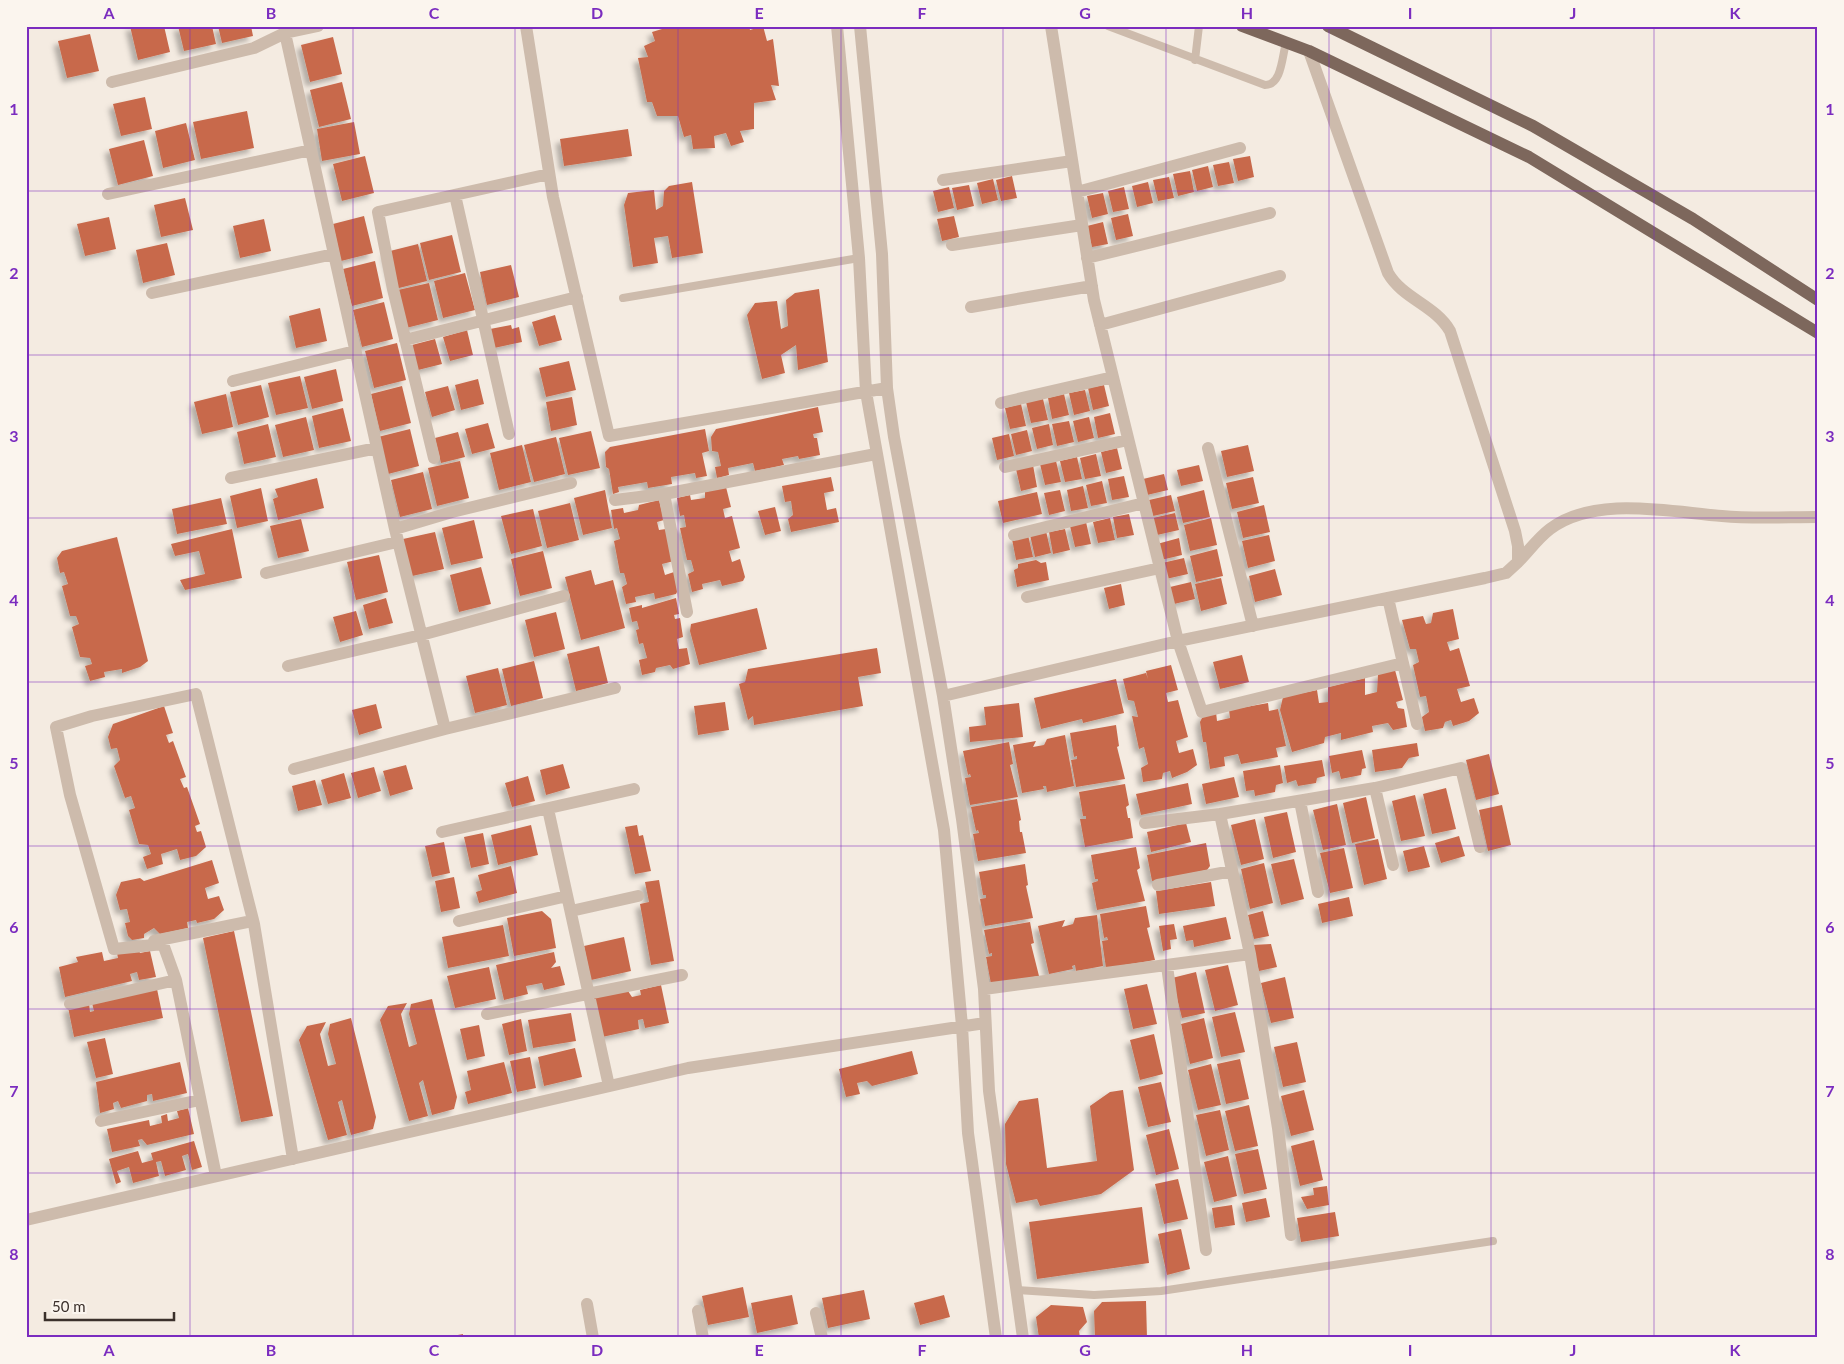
<svg xmlns="http://www.w3.org/2000/svg" width="1844" height="1364" font-family="Lato,sans-serif">
<style>
.building{fill:#c8694b;filter:url(#shadow)}
.lines{fill:none;stroke-linecap:round;stroke-linejoin:round}
.service{stroke:#cdbbac;stroke-width:8}
.minor{stroke:#cdbbac;stroke-width:12}
.primary{stroke:#7d675c;stroke-width:12}
.grid{fill:none;stroke:#7b2cbf;stroke-width:1;stroke-opacity:0.55}
.neatline{fill:none;stroke:#7b2cbf;stroke-width:2}
.grid-label{font-size:16px;text-anchor:middle;font-weight:bold;fill:#7b2cbf}
</style>
<defs>
<filter id="shadow"><feDropShadow dx="-4.5" dy="4.5" stdDeviation="2.5" flood-color="#0004"/></filter>
</defs>
<rect width="100%" height="100%" fill="#f4ebe1"/>
<!-- building -->
<path class="building" d="M130,26H164L170,52L138,60Z
M178,26H212L216,44L184,51Z
M218,26H251L253,36L222,43Z
M672,26H749L750,30L763,26L767,41L773,39L779,86L771,85L776,100L754,103V129L740,131L744,142L731,146L726,133L714,136L715,148L693,149L691,135L684,137L678,116H657L652,102H647L638,58L648,57L644,46L655,41L652,32Z
M90,34L99,71L67,78L58,41Z
M333,37L342,74L310,82L301,45Z
M342,82L351,119L319,127L310,90Z
M145,97L152,129L121,136L113,104Z
M247,111L254,148L201,159L193,122Z
M354,122L360,154L322,161L317,129Z
M186,123L195,160L163,168L155,131Z
M628,129L632,156L564,166L560,139Z
M144,140L153,176L118,185L109,149Z
M365,156L374,193L342,201L333,164Z
M1250,156L1254,177L1238,181L1233,159Z
M1229,162L1234,183L1218,186L1213,165Z
M1208,166L1213,187L1197,191L1192,170Z
M1190,171L1194,192L1178,196L1173,174Z
M1012,176L1017,198L1001,201L996,180Z
M1169,177L1174,198L1158,201L1153,180Z
M993,179L998,200L982,204L977,183Z
M692,182L703,253L672,258L668,236L654,238L658,263L633,267L624,205L628,193L654,190L656,210L663,206L664,191L669,186Z
M1148,182L1153,203L1137,207L1132,186Z
M969,185L974,206L957,210L952,188Z
M949,187L954,208L938,212L933,191Z
M1124,187L1129,209L1113,212L1108,191Z
M1103,193L1108,214L1092,218L1087,196Z
M185,198L193,230L161,237L154,205Z
M1128,214L1133,236L1116,240L1111,218Z
M364,216L373,253L341,261L333,224Z
M954,216L959,237L942,241L937,219Z
M109,217L116,249L85,256L77,224Z
M264,219L271,251L240,258L233,226Z
M1103,222L1108,244L1092,247L1087,226Z
M452,235L461,272L429,280L420,243Z
M167,243L175,275L143,283L136,250Z
M418,244L427,281L395,289L386,252Z
M375,261L383,298L352,306L343,269Z
M511,265L519,297L487,305L480,272Z
M465,273L475,310L443,318L434,281Z
M429,283L438,320L406,328L398,290Z
M819,289L828,362L798,370L796,345L781,355L785,373L762,379L747,315L755,303L777,301L781,329L788,326L786,300L795,293Z
M384,302L393,339L362,347L353,310Z
M320,308L327,341L296,348L289,316Z
M555,315L562,340L539,346L532,322Z
M511,325L512,329L519,327L522,342L494,348L490,329Z
M467,330L473,355L450,361L443,337Z
M435,339L442,364L418,370L412,345Z
M397,343L406,380L374,388L365,351Z
M569,361L576,390L546,397L539,368Z
M336,369L343,401L312,409L304,377Z
M300,376L308,408L276,415L268,383Z
M478,379L484,404L461,410L455,385Z
M261,385L269,417L238,425L230,392Z
M1104,385L1109,406L1093,410L1088,388Z
M402,386L411,423L380,431L371,394Z
M448,386L455,410L432,417L425,392Z
M1085,390L1090,411L1074,415L1069,393Z
M226,394L233,427L202,434L194,402Z
M1064,394L1069,415L1052,419L1048,398Z
M572,397L577,425L551,431L546,402Z
M1043,399L1048,420L1031,423L1026,402Z
M1021,404L1026,426L1010,429L1005,408Z
M818,407L823,432L813,434L814,438H817L820,455L799,459L798,456L782,459L784,465L755,471L753,463L728,468L729,475L717,478L715,467L721,466L718,452L712,451L711,437L716,429Z
M343,408L351,441L319,448L312,416Z
M1110,413L1115,434L1098,438L1094,417Z
M306,417L314,450L283,457L275,425Z
M1089,417L1094,438L1078,442L1073,421Z
M1069,421L1074,442L1057,446L1052,424Z
M488,423L495,448L472,454L465,429Z
M268,424L276,457L244,464L237,432Z
M1049,424L1053,445L1037,449L1032,428Z
M410,429L419,466L388,474L378,437Z
M705,429L709,451L702,453L707,476L696,478L695,473L671,477L672,484L648,488L647,482L618,487L619,492L613,494L609,469L606,467L605,452L610,447Z
M1027,430L1032,451L1016,455L1011,434Z
M591,431L600,468L568,475L559,438Z
M458,432L465,457L441,463L435,438Z
M1009,434L1014,456L997,460L992,438Z
M556,437L565,474L534,482L524,445Z
M522,445L531,482L499,490L490,453Z
M1248,445L1254,471L1227,477L1221,451Z
M1117,448L1122,469L1106,473L1101,452Z
M1096,454L1101,476L1085,479L1080,458Z
M1077,457L1082,479L1065,482L1060,461Z
M460,461L469,498L437,506L428,468Z
M1056,461L1061,482L1045,485L1040,464Z
M1033,465L1037,487L1021,491L1016,469Z
M1199,465L1203,481L1181,486L1177,470Z
M423,472L432,509L400,517L391,480Z
M1164,474L1168,490L1147,495L1143,479Z
M1124,476L1129,497L1112,500L1108,479Z
M831,477L834,491L824,493L827,510L836,508L839,522L791,532L788,519L793,515L791,501L785,502L782,486Z
M1253,477L1259,503L1232,509L1226,483Z
M317,478L324,508L278,520L273,499L278,497L275,489Z
M1102,481L1107,503L1091,506L1086,485Z
M1083,486L1088,508L1071,511L1067,490Z
M726,487L731,507L723,509L725,518L732,516L740,548L729,551L732,562L740,559L745,577L743,581L722,586L720,580L702,584L703,589L692,592L688,574L694,571L691,560H687L680,528L686,527L684,515L680,516L677,498L690,495L691,500L705,498V492Z
M261,488L268,521L237,528L230,496Z
M605,490L612,528L583,535L574,498Z
M1060,490L1065,511L1049,515L1044,493Z
M1204,490L1210,517L1183,523L1177,497Z
M1037,492L1042,514L1003,523L998,501Z
M1171,495L1175,511L1153,516L1149,500Z
M221,498L227,524L177,534L172,509Z
M659,500L664,520L657,522L659,530L666,529L674,561L662,564L665,575L674,572L678,590L676,594L655,599L654,593L635,597L636,602L626,604L622,587L627,584L624,573H620L614,541L620,539L617,528L614,529L611,510L623,508L624,513L638,510L639,505Z
M570,503L579,540L547,548L538,511Z
M1264,505L1270,532L1243,538L1237,512Z
M775,507L781,531L765,535L758,511Z
M533,509L542,546L511,554L501,516Z
M1175,513L1179,530L1157,535L1153,518Z
M1129,514L1134,535L1117,538L1113,517Z
M1110,518L1115,540L1098,543L1093,522Z
M1211,518L1217,545L1190,551L1184,525Z
M301,519L309,551L278,558L270,526Z
M474,520L483,558L451,565L442,528Z
M1086,522L1091,544L1075,547L1070,526Z
M232,529L242,578L185,590L180,580L205,574L199,551L175,556L171,544Z
M1065,529L1070,550L1053,554L1049,532Z
M1046,531L1051,553L1035,557L1030,535Z
M435,532L444,569L412,576L403,539Z
M1028,535L1033,557L1016,560L1012,539Z
M1269,535L1275,561L1248,568L1242,541Z
M117,537L148,661L140,667L122,673V669L104,672L105,677L90,681L85,666L92,664L90,658L80,657L72,627L79,624L76,616H70L62,586L68,584L64,572L60,573L57,558L62,551Z
M1179,538L1182,555L1161,560L1157,544Z
M1217,549L1223,576L1196,582L1190,556Z
M543,551L552,588L520,596L511,559Z
M379,555L388,592L356,600L347,562Z
M1184,558L1188,574L1166,579L1162,563Z
M1036,560L1041,563L1046,562L1049,580L1017,587L1014,570L1018,568V564Z
M481,567L491,604L459,612L450,575Z
M1275,569L1282,595L1255,602L1249,576Z
M591,570L595,585L613,580L625,628L581,640L565,577Z
M1221,578L1227,604L1201,611L1195,584Z
M1191,582L1195,599L1174,604L1170,587Z
M1121,584L1125,605L1109,609L1104,588Z
M386,598L393,623L369,629L363,605Z
M676,598L679,614L674,615L675,619L680,618L683,637L677,639L679,649L687,648L690,664L673,669L670,665L656,668L655,672L642,675L639,660L647,658L643,643L639,644L636,630L639,629L637,621L632,622L629,608L642,605V608Z
M757,608L767,649L699,665L690,631L691,624Z
M1453,609L1459,639L1447,642L1450,651L1459,648L1470,686L1457,689L1461,702L1474,698L1479,713L1469,721L1453,726L1451,720L1445,722L1443,728L1425,731L1422,717L1429,712L1426,696L1420,697L1413,665L1419,662L1416,649H1410L1402,620L1423,616L1426,624L1431,623L1433,613Z
M356,611L363,635L340,642L333,617Z
M556,612L565,649L534,657L525,620Z
M599,646L608,683L576,691L567,654Z
M877,648L881,673L858,677L863,706L754,725L753,716L748,720L739,684L745,682L748,669Z
M1242,655L1249,682L1220,689L1213,662Z
M534,661L543,698L511,706L502,669Z
M1171,665L1178,690L1166,693L1168,702L1178,700L1188,737L1176,741L1179,753L1193,749L1197,765L1187,772L1172,778L1170,771L1163,773L1162,779L1143,782L1141,768L1148,764L1144,747L1139,749L1132,716L1138,717L1134,701L1128,700L1123,679L1146,673L1148,679L1146,671Z
M498,668L507,705L475,713L466,676Z
M1395,670L1403,700L1396,702L1398,708L1404,709L1407,727L1393,730L1388,723L1372,726L1373,732L1341,740V733L1325,737L1324,743L1292,752L1280,710L1283,697L1317,690L1319,703L1328,702V687L1365,678V695L1377,692L1378,674Z
M1116,679L1124,713L1083,723L1082,719L1041,729L1034,698Z
M725,702L729,730L698,735L694,706Z
M1019,703L1023,737L970,742L969,727L986,725L984,707Z
M1268,703L1269,711L1278,709L1286,746L1276,748L1278,757L1241,764L1238,754L1224,757L1225,766L1210,769L1206,742H1203L1200,722L1204,714L1216,712L1217,721L1230,718L1229,710Z
M376,704L382,728L359,735L352,710Z
M164,706L173,733L166,735L169,743L173,741L186,777L180,779L184,788L187,787L200,824L195,826L197,832L201,831L206,847L196,856L180,860L177,849L161,854L163,864L147,869L143,857L151,854L148,845L139,844L129,810L135,808L131,796L125,798L114,766L120,760L117,748L111,749L108,737L113,724Z
M1116,725L1119,746L1117,747L1125,779L1076,787L1071,760L1077,759V756L1074,757L1070,733Z
M1065,735L1074,786L1047,792L1046,786H1043L1044,789L1022,793L1013,745L1036,741L1033,747L1044,745L1047,739Z
M1009,742L1013,764L1010,765L1018,797L970,805L965,778L971,777L970,774L968,775L963,751Z
M1417,743L1419,756L1409,758L1402,768L1375,772L1372,750Z
M1362,750L1366,768L1362,769L1361,775L1341,779L1339,771L1332,773L1329,756Z
M1489,754L1499,794L1476,800L1466,760Z
M1322,760L1325,776L1317,778L1316,783L1298,786L1296,780L1287,783L1284,766Z
M563,764L570,788L546,795L540,770Z
M406,765L413,789L390,796L383,771Z
M1280,765L1283,783L1276,785L1275,792L1255,796L1254,790L1246,791L1243,771Z
M374,767L381,791L358,798L351,773Z
M344,773L351,798L328,804L321,780Z
M528,776L535,801L512,807L505,783Z
M1234,777L1239,797L1206,804L1202,784Z
M315,780L322,805L298,811L292,786Z
M1188,783L1192,804L1141,815L1136,794Z
M1125,784L1129,805L1126,807L1128,818H1130L1133,838L1085,847L1080,819H1086V816H1083L1079,792Z
M1446,788L1456,829L1432,834L1423,794Z
M1415,795L1425,836L1401,841L1392,801Z
M1366,797L1375,838L1352,843L1343,803Z
M1017,799L1021,820L1019,821L1020,832H1022L1026,853L978,861L973,834L979,833L978,830L976,831L971,807Z
M1337,804L1346,845L1323,850L1313,810Z
M1502,805L1511,845L1488,851L1479,810Z
M1287,812L1296,852L1273,858L1264,817Z
M1255,819L1264,859L1241,865L1231,825Z
M1186,823L1191,842L1151,852L1147,832Z
M531,825L538,855L498,865L491,835Z
M637,825L639,836L643,835L651,871L635,874L625,827Z
M483,833L489,864L471,868L464,837Z
M1459,836L1465,856L1441,863L1435,843Z
M1378,839L1387,879L1364,885L1355,844Z
M444,842L450,873L432,877L425,846Z
M1206,843L1210,866L1207,870L1152,881L1147,855Z
M1424,846L1430,867L1408,872L1403,851Z
M1136,847L1140,868L1137,870L1145,901L1097,910L1092,883L1098,881V879H1095L1091,855Z
M1344,848L1353,888L1330,893L1320,853Z
M1294,859L1304,899L1281,905L1271,864Z
M212,860L219,883L205,888L208,899L219,896L224,910L214,919L197,923L196,920L187,922L188,928L160,934L154,928L144,934V938L132,940L128,936L125,923L130,922L127,909L120,910L116,895L121,882L140,878L144,881Z
M1264,863L1273,903L1250,909L1241,869Z
M1025,864L1028,885L1026,886L1033,918L985,926L980,899L986,898V895H983L979,872Z
M511,866L517,893L479,903L476,892L482,890L478,875Z
M454,877L460,908L441,912L435,881Z
M659,880L674,961L651,965L640,904L649,902L645,882Z
M1211,882L1215,906L1159,914L1156,891Z
M1349,897L1353,916L1322,923L1318,904Z
M1146,906L1150,927L1147,928L1155,960L1106,968L1102,941L1108,940L1107,937L1104,938L1100,914Z
M542,911L551,919L556,948L514,956L507,918Z
M1263,911L1269,936L1254,939L1248,915Z
M1097,915L1103,966L1076,971L1075,965L1072,966L1073,969L1049,974L1038,926L1065,920L1062,927L1073,924L1075,918Z
M1226,917L1231,939L1194,947L1193,940L1186,941L1183,926Z
M1030,922L1034,943L1031,944L1039,976L991,984L986,957L992,956V953L989,954L984,930Z
M1174,924L1177,939L1170,940L1171,949L1163,951L1159,926Z
M503,925L509,956L448,968L442,937Z
M234,931L273,1116L241,1122L203,938Z
M624,937L631,971L591,980L584,946Z
M1271,944L1277,967L1259,971L1252,945Z
M138,948L140,953L150,951L156,977L139,980L137,972L130,974L132,981L65,997L59,967L78,962L76,957L102,952L104,961L118,958L117,953Z
M554,952L556,962L551,968L560,966L565,985L544,990L542,983L526,986L528,994L504,1000L496,965Z
M1228,965L1238,1005L1215,1011L1205,970Z
M489,967L496,999L455,1008L447,976Z
M1196,972L1205,1013L1182,1018L1172,978Z
M1285,977L1294,1018L1271,1023L1261,983Z
M1147,984L1157,1024L1133,1029L1124,989Z
M661,985L669,1023L645,1028L643,1019L638,1020L639,1029L602,1037L594,998L628,991L632,997L641,995L640,990Z
M157,989L163,1018L74,1037L68,1007L89,1003L90,1012L94,1011L92,1003Z
M432,999L457,1097L454,1109L432,1115L423,1080L419,1083L428,1116L409,1121L380,1020L388,1006L407,1003L401,1014L409,1047L417,1044L409,1014L411,1004Z
M1235,1012L1245,1052L1221,1057L1212,1017Z
M571,1013L576,1041L533,1048L528,1020Z
M351,1018L376,1117L373,1129L351,1135L342,1100L338,1102L347,1135L328,1140L299,1040L307,1026L326,1022L320,1034L328,1066L336,1064L328,1034L330,1024Z
M1204,1018L1213,1058L1190,1064L1181,1024Z
M521,1019L527,1051L509,1055L502,1024Z
M479,1025L485,1056L467,1060L460,1029Z
M1154,1034L1163,1074L1140,1080L1130,1040Z
M105,1038L113,1074L96,1078L87,1042Z
M1297,1042L1306,1082L1283,1087L1274,1047Z
M575,1048L582,1077L544,1086L538,1057Z
M912,1051L918,1074L872,1086L867,1081L857,1083L860,1094L846,1097L839,1069Z
M530,1057L536,1088L517,1092L510,1061Z
M1240,1059L1249,1099L1226,1104L1217,1064Z
M180,1062L187,1093L153,1101L152,1094L147,1095V1101L121,1108L118,1101L113,1103L114,1109L100,1113L96,1082Z
M504,1062L512,1093L468,1104L465,1092L471,1090L467,1071Z
M1211,1064L1221,1105L1198,1110L1188,1070Z
M1161,1082L1171,1122L1148,1127L1138,1087Z
M1123,1090L1134,1170L1101,1194L1040,1206L1037,1199L1016,1203L1006,1164L1005,1124L1019,1101L1038,1098L1047,1168L1097,1161L1090,1106L1110,1092Z
M1304,1090L1314,1130L1291,1136L1281,1096Z
M1249,1105L1258,1146L1235,1151L1225,1111Z
M188,1108L194,1134L147,1145L142,1139L138,1140L140,1146L112,1152L107,1129L149,1120L150,1126L162,1123L161,1116L167,1114L168,1121L179,1118L177,1111Z
M1220,1110L1229,1150L1206,1156L1196,1115Z
M1169,1129L1179,1169L1156,1175L1146,1135Z
M1314,1140L1323,1180L1300,1186L1291,1146Z
M194,1141L202,1167L192,1170L188,1154L182,1156L186,1170L165,1176L161,1161L156,1162L159,1176L133,1183L129,1167L117,1171L121,1182L116,1184L109,1159L138,1151L142,1163L153,1160L151,1153Z
M1258,1149L1267,1189L1244,1194L1235,1154Z
M1228,1156L1237,1196L1214,1202L1204,1162Z
M1178,1179L1188,1219L1164,1224L1155,1184Z
M1327,1186L1329,1205L1307,1209L1301,1197L1314,1195L1313,1188Z
M1266,1198L1270,1217L1246,1222L1242,1203Z
M1232,1205L1235,1225L1215,1228L1212,1208Z
M1142,1207L1149,1263L1037,1279L1029,1222Z
M1335,1212L1339,1236L1301,1242L1297,1218Z
M1181,1229L1190,1269L1167,1275L1158,1234Z
M743,1287L749,1317L708,1325L702,1296Z
M864,1290L870,1319L828,1328L822,1298Z
M792,1295L798,1324L757,1333L751,1303Z
M944,1295L950,1317L920,1325L914,1303Z
M1146,1301L1147,1338H1095L1094,1311L1102,1302Z
M1051,1305L1083,1307L1087,1322L1079,1331L1080,1338H1039L1036,1317Z
M463,1334V1338H447V1337Z"/>
<g class="lines">
<!-- service -->
<path class="service" d="M1108,26L1265,85C1282,85 1282,56 1286,43
M1195,60L1199,26
M623,298L859,258
M1017,1290L1094,1295L1161,1291L1493,1241"/>
<!-- minor -->
<path class="minor" d="M318,26L285,33L395,529L445,729
M526,26L553,197L609,436L887,388
M837,26L859,258L866,392L944,830L962,1026L968,1133L996,1338
M860,26L882,254L887,388L894,437L943,696L962,819L984,989L989,1091L1023,1338
M1309,51L1388,273C1403,299 1435,305 1450,331L1515,531L1518,546V562L1506,573L1485,578L1178,641L1202,712L1403,663
M112,82L254,48L285,33
M943,180L1072,161
M1077,192L1240,148
M108,194L311,150
M455,195L509,434
M952,245L1082,225
M1087,258L1270,213
M152,293L334,254
M971,307L1092,286
M1100,325L1280,276
M405,340L577,297
M233,381L355,351
M1001,403L1113,377
M1208,448L1253,626
M434,458L393,289L378,212L549,174
M1005,467L1128,440
M231,478L377,448
M664,494L687,612
M615,500L664,494L876,454
M395,529L452,512L571,483
M1014,535L1144,503
M1518,562C1528,552 1538,538 1550,529C1595,495 1670,512 1722,516C1753,519 1786,517 1818,517
M266,573L397,542
M1027,597L1160,568
M1388,598L1417,724
M288,666L421,635L564,596
M943,696L1178,641L1094,300L1051,26
M294,769L445,729L615,688
M1375,788L1393,865
M1300,801L1318,892
M548,809L609,1086
M1145,823L1220,814
M442,832L634,789
M1158,885L1232,871
M571,911L638,896
M459,921L567,896
M154,941L252,921
M1250,954L1220,814L1375,788L1461,768L1480,847
M1167,966L1206,1250
M984,989L1250,954L1278,1128L1291,1235
M70,1004L176,980
M487,1014L682,975
M101,1121L200,1100
M216,1176L176,980L163,944L114,949L70,795L56,727L92,716L196,694L254,924L293,1159
M26,1220L688,1068L985,1023
M587,1304L593,1338
M698,1311L703,1338
M816,1313L822,1338"/>
<!-- primary -->
<path class="primary" d="M1242,26L1309,51L1529,157L1818,333
M1328,26L1533,126L1693,219L1818,300"/>
</g>
<!-- grid -->
<path class="grid" d="M190,26V1338M353,26V1338M515,26V1338M678,26V1338M841,26V1338M1003,26V1338M1166,26V1338M1329,26V1338M1491,26V1338M1654,26V1338M26,191H1818M26,355H1818M26,518H1818M26,682H1818M26,846H1818M26,1009H1818M26,1173H1818"/>
<!-- border -->
<rect width="1844" height="1364" fill="none" stroke="#fbf5ee" stroke-width="55"/>
<!-- scale -->
<path d="M45 1312v8h129v-8" fill="none" stroke="#3b302b" stroke-width="2.5"/>
<text x="52" y="1312" font-size="15" fill="#3b302b" stroke="#fbf5ee" stroke-width="4" paint-order="stroke">50 m</text>
<rect x="28" y="28" width="1788" height="1308" class="neatline"/>
<g class="grid-label">
<text x="109" y="19">A</text>
<text x="271" y="19">B</text>
<text x="434" y="19">C</text>
<text x="597" y="19">D</text>
<text x="759" y="19">E</text>
<text x="922" y="19">F</text>
<text x="1085" y="19">G</text>
<text x="1247" y="19">H</text>
<text x="1410" y="19">I</text>
<text x="1573" y="19">J</text>
<text x="1735" y="19">K</text>
<text x="14" y="115">1</text>
<text x="1830" y="115">1</text>
<text x="14" y="279">2</text>
<text x="1830" y="279">2</text>
<text x="14" y="442">3</text>
<text x="1830" y="442">3</text>
<text x="14" y="606">4</text>
<text x="1830" y="606">4</text>
<text x="14" y="769">5</text>
<text x="1830" y="769">5</text>
<text x="14" y="933">6</text>
<text x="1830" y="933">6</text>
<text x="14" y="1097">7</text>
<text x="1830" y="1097">7</text>
<text x="14" y="1260">8</text>
<text x="1830" y="1260">8</text>
<text x="109" y="1356">A</text>
<text x="271" y="1356">B</text>
<text x="434" y="1356">C</text>
<text x="597" y="1356">D</text>
<text x="759" y="1356">E</text>
<text x="922" y="1356">F</text>
<text x="1085" y="1356">G</text>
<text x="1247" y="1356">H</text>
<text x="1410" y="1356">I</text>
<text x="1573" y="1356">J</text>
<text x="1735" y="1356">K</text>
</g>
</svg>
